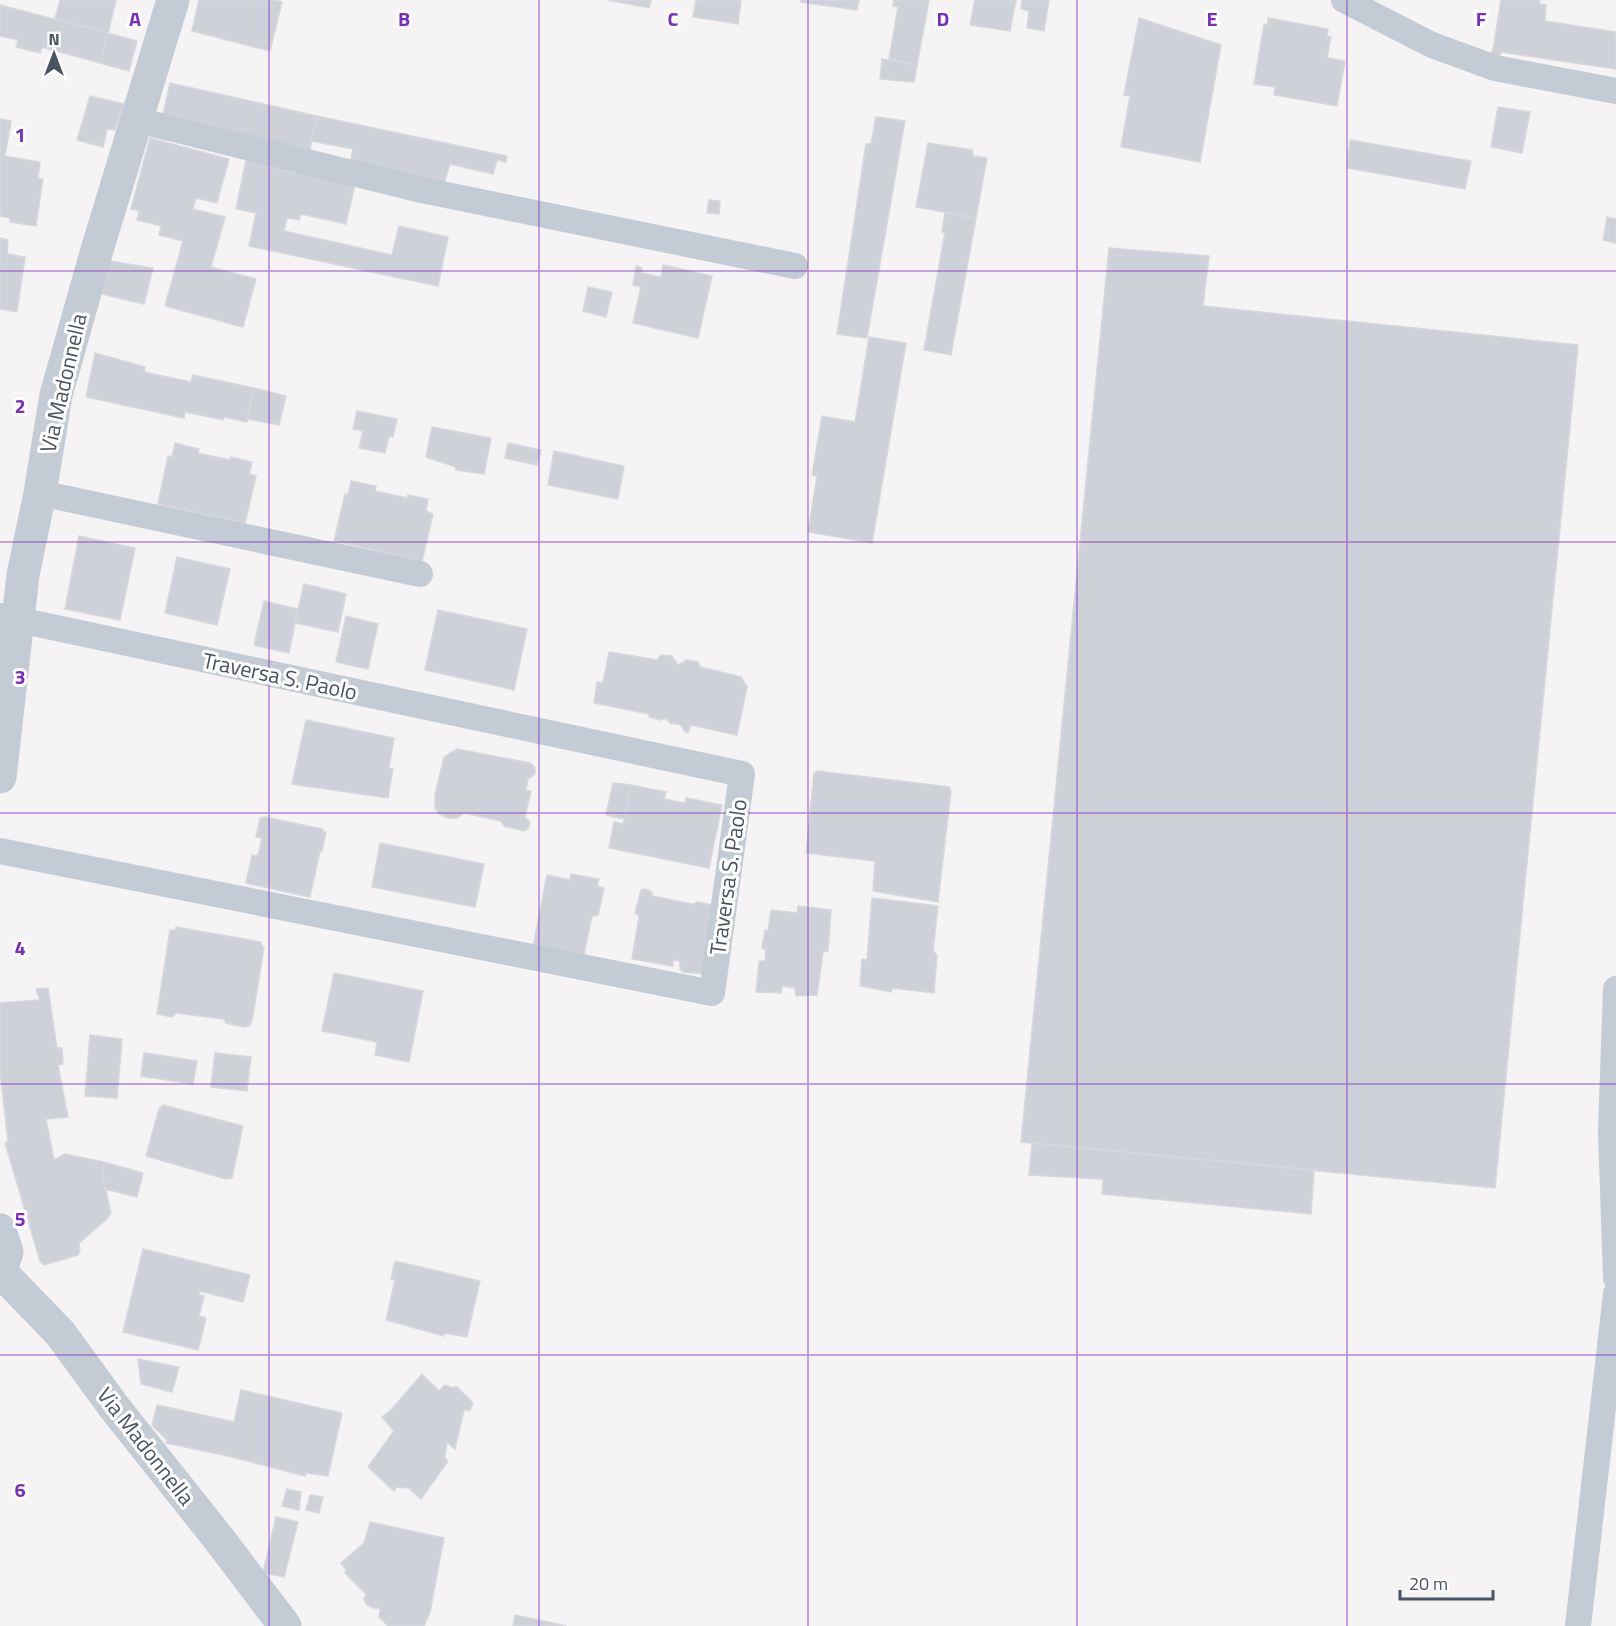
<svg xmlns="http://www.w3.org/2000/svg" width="1616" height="1626" font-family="'Titillium Web',sans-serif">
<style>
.building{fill:#ced1d8;stroke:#d6d8de;stroke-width:1.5}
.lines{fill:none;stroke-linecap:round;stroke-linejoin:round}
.minor{stroke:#c3cbd4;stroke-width:26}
.tertiary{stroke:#c3cbd4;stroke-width:33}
.grid{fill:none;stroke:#7b2cbf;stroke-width:1.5;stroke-opacity:0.55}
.labels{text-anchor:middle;stroke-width:6;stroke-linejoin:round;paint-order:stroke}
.street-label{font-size:22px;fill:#495362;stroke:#fff}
.grid-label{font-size:20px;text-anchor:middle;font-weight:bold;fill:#7b2cbf;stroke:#fff;stroke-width:6;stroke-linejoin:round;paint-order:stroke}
</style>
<rect width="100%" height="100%" fill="#f5f3f3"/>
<!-- building -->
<path class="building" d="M60,0H116L108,33L55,19Z
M199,0H275L282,2L270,51L192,31Z
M608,0H651L649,8Z
M696,0H741L738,24L693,17Z
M801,0H859L857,10L801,2Z
M894,0H929L917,65L889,59L898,7L893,6Z
M975,0H1016L1010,31L970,25Z
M1022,0H1049L1044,31L1027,28L1029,11L1021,9Z
M1501,0H1540L1539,4L1546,5L1545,21L1616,32V69L1501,52L1499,58L1490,54L1493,50Z
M0,5L108,33L100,63L42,47L40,53L16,47L18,40L0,36Z
M1139,18L1221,45L1200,162L1121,147L1130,96L1124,95Z
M1268,18L1328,29L1327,36L1331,37L1327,58L1345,61L1337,106L1274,95L1275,87L1254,84L1264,24L1268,25Z
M108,33L137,41L129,71L100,63Z
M882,59L917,65L914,82L880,79Z
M170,83L317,116L310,149L291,145L290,148L219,133L220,127L191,121L162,119Z
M90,96L124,104L115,130L107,129L103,147L77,140Z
M1498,107L1530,112L1522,153L1491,147Z
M317,116L507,156L506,162L497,160L493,174L450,164L443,187L349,169L353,149L311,141Z
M876,117L905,121L867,338L837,334L866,144H871Z
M0,119L11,121L5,156L40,162L38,179H43L36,226L10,222V218L0,216Z
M150,138L229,159L217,203L196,198L193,209L225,217L211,267L256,279L243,327L165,306L183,241L159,235L161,226L137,220L139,211L131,209Z
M1350,140L1471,161L1465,189L1347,168Z
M928,143L972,150L973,156L987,158L976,218L916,207Z
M246,160L296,173V171L355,184L346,224L301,214L299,220L287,218L284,231L392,255L399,226L448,237L438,286L249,246L256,213L236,209Z
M709,200L720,201L719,214L707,213Z
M945,213L976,218L951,355L924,350L945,232H942Z
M1607,217L1616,219V243L1603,240Z
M0,238L8,240L7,254L25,257L17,312L0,309Z
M1109,248L1209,256L1203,306L1578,345L1495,1188L1021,1142Z
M110,261L153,268L144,304L102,294Z
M663,265L712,276L698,338L633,323L641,287L633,285L636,266L642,268L641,273L661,277Z
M588,287L612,292L606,317L583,311Z
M869,337L906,343L872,543L808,532L817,476L812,475L822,416L855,422Z
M95,353L145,367L144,372L191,382L193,375L254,388L247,422L224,417L223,420L185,412L184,418L86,397Z
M254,388L286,396L279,425L247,419Z
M357,411L397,419L393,437L389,436L385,453L359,448L363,431L353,429Z
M432,427L491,438L484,474L456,470V467L426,457Z
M175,443L199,449L198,453L230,460L231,457L252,462L249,474L256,476L245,523L158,504L168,456L172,457Z
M508,443L541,450L537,465L505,458Z
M554,451L624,466L618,499L548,485Z
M351,481L376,486L375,491L407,498L408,495L428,499L426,511L433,514L422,561L334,541L345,494L348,495Z
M79,536L135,548L120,620L65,609Z
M177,557L230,569L217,625L165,613Z
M304,584L346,594L338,632L295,623Z
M264,601L298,609L289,653L254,645Z
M438,610L527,629L514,690L425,670Z
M346,616L378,624L368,669L336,662Z
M609,652L657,660L661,655L672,656L678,665L687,660L698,662L700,667L741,677L747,687L737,735L691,725L688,733L684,731L681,725L670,723L666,718L660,720L649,717V714L594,703L597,682L603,683Z
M306,720L394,738L389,768L393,769L388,798L292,784Z
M457,749L530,763L535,768V774L528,779L526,790L531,791L525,817L530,822L528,829L524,831L504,826L501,821L464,813L457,818H448L439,814L435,808V794L444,757Z
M817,771L949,787L951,791L938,902L873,891L875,861L806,853L814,773Z
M613,783L631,785L624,819L606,815Z
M631,785L666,792L664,799L685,803L686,798L722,805L709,868L609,848L614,822L623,824Z
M264,817L323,829V832H326L322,851H320L310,897L246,883L252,855L258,856L262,838L256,837L260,818Z
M380,843L484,864L475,907L372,887Z
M571,874L599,879L597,886L604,888L598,915L592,916L584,954L533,947L547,875L570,880Z
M645,889L652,892V896L692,904L698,902L713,905L705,974L683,972L680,969V961L673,960V966L632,959L639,916L635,913L641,890Z
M872,898L938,906L933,951L937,955L934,993L892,988L891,992L860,986L862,959L867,960Z
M798,906L831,910L828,951L823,952L817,995L796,996L795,988L782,986L781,993L756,992L759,963L760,961H765L766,950L762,948L765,930L768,931L771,910L797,913Z
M176,927L261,942L262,946L264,947L252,1021L249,1026L245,1027L226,1023L224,1019L176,1013L172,1017L157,1014L170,930H176Z
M334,973L423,991L409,1062L375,1055L377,1042L322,1031Z
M48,988L57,1048H62L63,1064L58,1065L68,1117L46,1119L54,1160L65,1154L104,1162L103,1178L111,1213L107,1219L79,1243L80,1251L78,1255L44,1265L40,1261L5,1143L8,1142L0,1070V1003L40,1000L36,989Z
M90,1035L122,1039L117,1098L85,1096Z
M144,1053L197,1061L193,1084L141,1076Z
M215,1053L251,1057L247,1091L211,1087Z
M163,1105L243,1126L232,1178L226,1179L146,1156L159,1109Z
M1032,1143L1314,1170L1311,1214L1102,1194L1103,1179L1029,1175Z
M104,1162L143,1173L137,1197L105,1189L103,1178Z
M143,1249L250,1275L243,1302L200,1291L199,1295L204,1296L199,1316L206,1318L198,1350L123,1332Z
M395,1261L480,1281L467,1337L444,1333V1336L386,1320L395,1280L391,1279Z
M138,1359L179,1367L172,1392L141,1384Z
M422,1374L439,1391L445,1385L454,1388L456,1386L473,1403L470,1410H464L455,1449L447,1442L445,1458L448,1461L421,1499L409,1488L396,1487L394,1491L368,1467L394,1431L382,1417L391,1410Z
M241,1390L342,1413L328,1476L306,1473L305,1476L228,1456L166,1443L167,1440L152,1425L157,1405L234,1422Z
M287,1489L301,1492L299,1510L282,1506Z
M310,1495L323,1497L319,1513L306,1510Z
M276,1517L298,1522L284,1577L263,1573Z
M370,1522L444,1538L430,1612L424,1626H388L379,1617L380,1608H374L367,1605L364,1599L366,1594L345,1573L346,1570L341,1563L364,1543Z
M515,1615L567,1626H513Z"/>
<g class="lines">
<!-- minor -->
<path class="minor" d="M1344,0L1432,45L1495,68L1616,91
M137,120L417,189L795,266
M40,493L420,574
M0,616L742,774L712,993L0,851
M1616,989L1611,1131L1616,1278
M1578,1626L1616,1294"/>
<!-- tertiary -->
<path class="tertiary" d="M0,777L23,575L40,493L56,395L97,250L173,0
M0,1230L7,1252L0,1272
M1,1272L60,1333L114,1407L219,1539L285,1626"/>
</g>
<!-- grid -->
<path class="grid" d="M269,0V1626M539,0V1626M808,0V1626M1077,0V1626M1347,0V1626M0,271H1616M0,542H1616M0,813H1616M0,1084H1616M0,1355H1616"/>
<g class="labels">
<!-- street labels -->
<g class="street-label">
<text transform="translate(63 383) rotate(-77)" y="8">Via Madonnella</text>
<text transform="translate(280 676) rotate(12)" y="8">Traversa S. Paolo</text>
<text transform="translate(728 877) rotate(-82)" y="8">Traversa S. Paolo</text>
<text transform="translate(146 1446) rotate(52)" y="8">Via Madonnella</text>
</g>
</g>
<g class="grid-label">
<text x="135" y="26">A</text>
<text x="404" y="26">B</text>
<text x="673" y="26">C</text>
<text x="943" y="26">D</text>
<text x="1212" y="26">E</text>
<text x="1481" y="26">F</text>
<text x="20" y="142">1</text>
<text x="20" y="413">2</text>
<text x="20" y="684">3</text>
<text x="20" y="955">4</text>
<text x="20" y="1226">5</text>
<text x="20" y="1497">6</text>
</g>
<!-- north arrow -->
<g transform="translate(54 54)" stroke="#ffffff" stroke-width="4.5" paint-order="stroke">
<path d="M0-4.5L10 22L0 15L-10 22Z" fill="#495362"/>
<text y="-9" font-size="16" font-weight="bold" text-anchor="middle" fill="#495362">N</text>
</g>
<!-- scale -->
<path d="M1400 1590v9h93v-9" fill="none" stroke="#495362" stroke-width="3"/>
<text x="1409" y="1590" font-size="18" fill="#495362" stroke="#ffffff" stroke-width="4.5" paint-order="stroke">20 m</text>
</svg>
